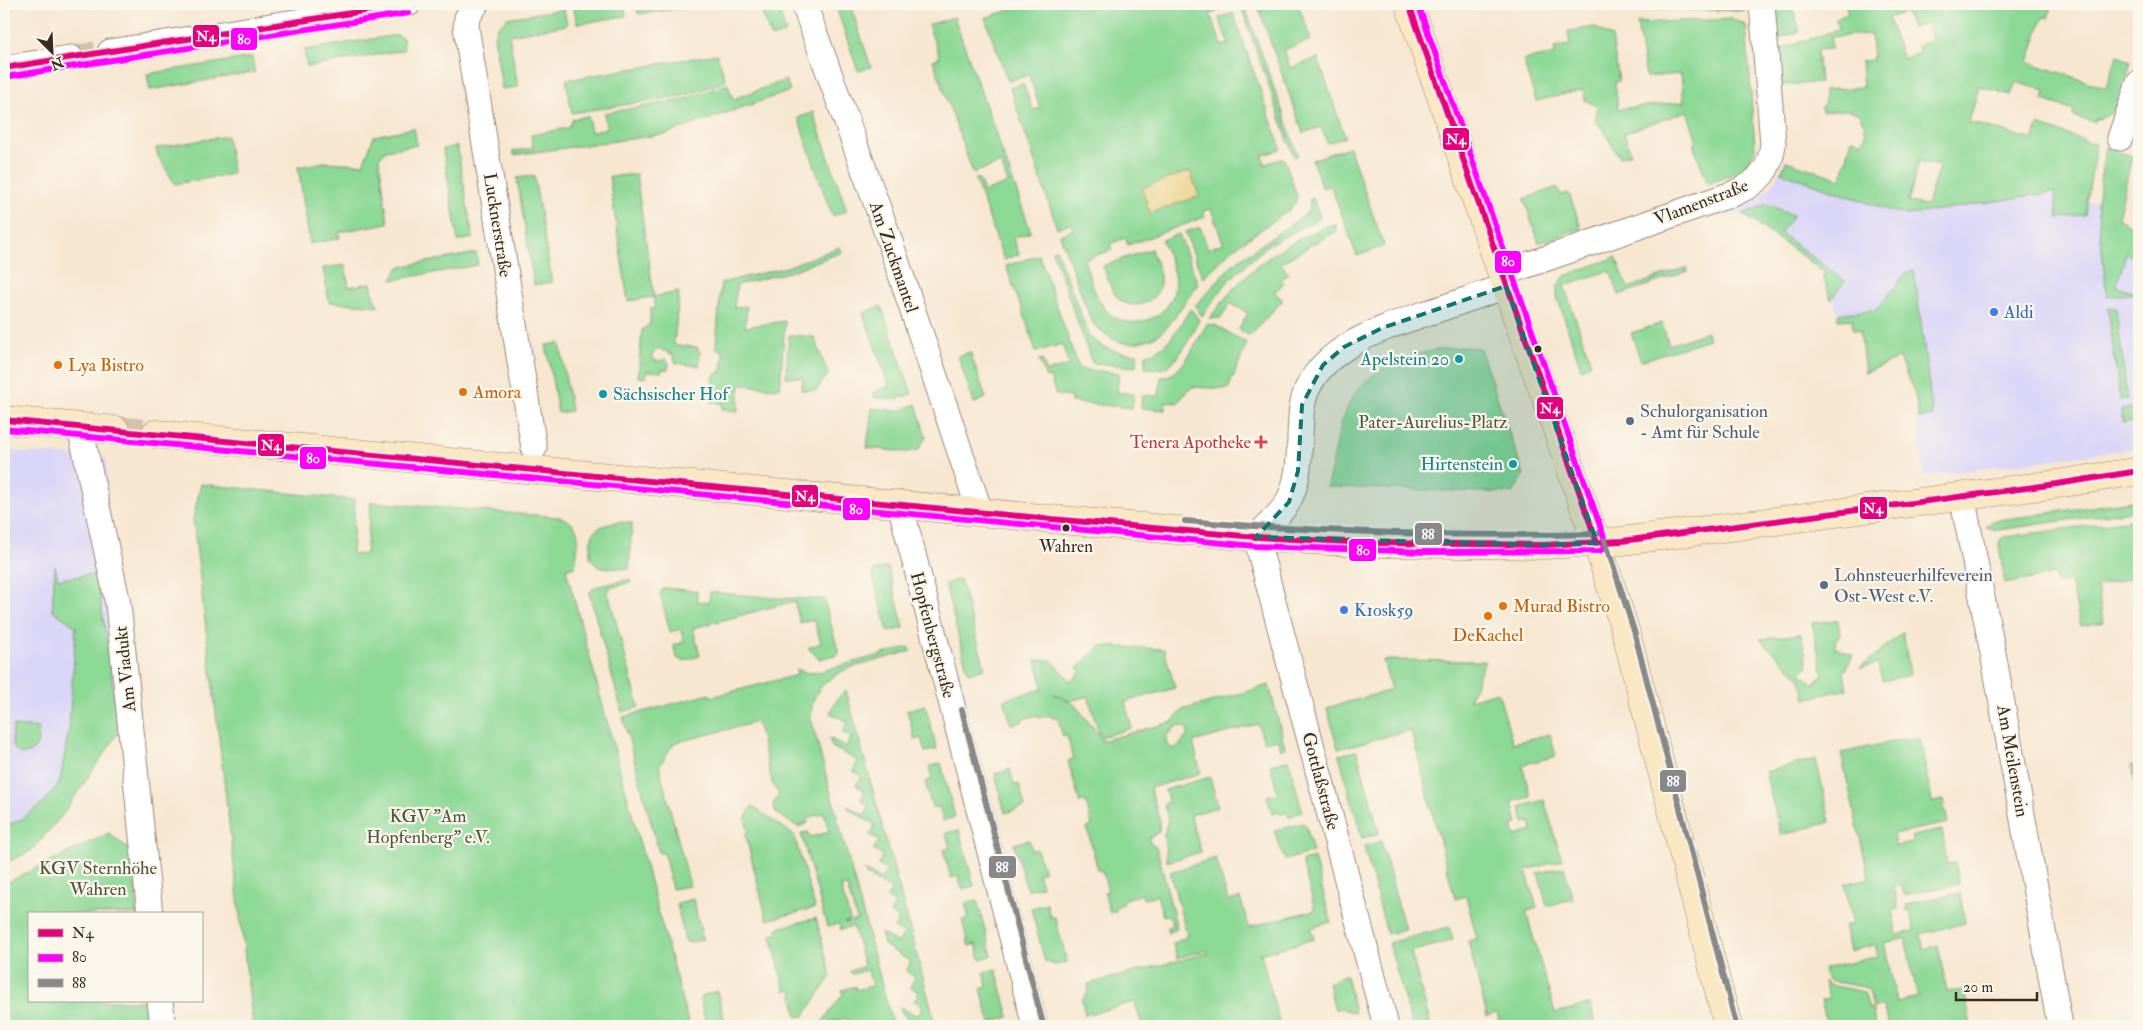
<svg xmlns="http://www.w3.org/2000/svg" width="2143" height="1030" font-family="'IM FELL Double Pica',serif">
<style>
.built{fill:#dad6f7}
.green{fill:#8cd895;stroke:#64815a;fill-rule:evenodd}
.sand{fill:#eeda9e;stroke:#94825e}
.lines{fill:none;stroke-linecap:round;stroke-linejoin:round}
.street-tunnel{stroke:#d1c1ad;stroke-width:25;stroke-dasharray:25 12;stroke-linecap:butt}
.secondary-tunnel{stroke:#d1c1ad;stroke-width:28;stroke-dasharray:28 14;stroke-linecap:butt}
.street-casing{stroke:#998878;stroke-width:27}
.secondary-casing{stroke:#998878;stroke-width:29}
.street{stroke:#fff;stroke-width:25}
.secondary{stroke:#fae7c3;stroke-width:28}
.bus-1-casing{stroke:#fbf7ec;stroke-width:10}
.bus-2-casing{stroke:#fbf7ec;stroke-width:10}
.bus-3-casing{stroke:#fbf7ec;stroke-width:10}
.bus-1{stroke:#e5007d;stroke-width:6}
.bus-2{stroke:#f0f;stroke-width:6}
.bus-3{stroke:#888;stroke-width:6}
.marked{fill:#0f766e;fill-opacity:0.2;stroke:#0f766e;stroke-width:4;stroke-dasharray:10 6;stroke-linejoin:round}
.shop-dot{fill:#3f7fe0;stroke:#fbf7ec;stroke-width:2}
.bus-dot{fill:#3b2a1e;stroke:#fbf7ec;stroke-width:2}
.culture-dot{fill:#0f9aa8;stroke:#fbf7ec;stroke-width:2}
.food-dot{fill:#e8710a;stroke:#fbf7ec;stroke-width:2}
.service-dot{fill:#5c6f8a;stroke:#fbf7ec;stroke-width:2}
.health-dot{fill:#e0444e;stroke:#fbf7ec;stroke-width:2}
.labels{text-anchor:middle;stroke-width:4.5;stroke-linejoin:round;paint-order:stroke}
.bus-label{font-size:17px;fill:#3b2a1e;stroke:#fbf7ec}
.street-label{font-size:18px;fill:#3b2a1e;stroke:#fbf7ec}
.shop-label{font-size:18px;fill:#366cbe;stroke:#fbf7ec;text-anchor:start}
.culture-label{font-size:18px;fill:#0d838f;stroke:#fbf7ec;text-anchor:end}
.food-label{font-size:18px;fill:#c56008;stroke:#fbf7ec;text-anchor:start}
.service-label{font-size:18px;fill:#4e5e75;stroke:#fbf7ec;text-anchor:start}
.park-label{font-size:18px;fill:#4f563c;stroke:#fbf7ec}
.health-label{font-size:18px;fill:#be3a42;stroke:#fbf7ec;text-anchor:end}
.line-badge{stroke:#fbf7ec;stroke-width:2}
.badge-label{font-size:14px;text-anchor:middle;font-weight:bold;fill:#fff}
</style>
<rect width="100%" height="100%" fill="#fbf7ec"/>
<filter id="ink" filterUnits="userSpaceOnUse"><feTurbulence type="fractalNoise" baseFrequency=".02" numOctaves="2"/><feDisplacementMap in="SourceGraphic" scale="10" xChannelSelector="R" yChannelSelector="G"/><feConvolveMatrix kernelMatrix="1 2 1 2 8 2 1 2 1" color-interpolation-filters="sRGB"/></filter>
<filter id="wash" filterUnits="userSpaceOnUse"><feTurbulence type="fractalNoise" baseFrequency=".0096" numOctaves="4" result="noise"/><feDisplacementMap in="SourceGraphic" scale="20" xChannelSelector="R" yChannelSelector="G"/><feGaussianBlur stdDeviation="1.12" result="paint"/><feColorMatrix in="noise" values="0 0 0 0 0 0 0 0 0 0 0 0 0 0 0 0 0 1.4 0 .05"/><feComposite in="paint" operator="in"/></filter>
<g filter="url(#wash)">
<rect width="100%" height="100%" fill="#f7e7d1"/>
<!-- built -->
<path class="built" d="M1951,125L2074,199L2097,203L2139,232V448L1924,476L1915,394L1877,309L1838,314L1825,272L1731,207L1754,199L1770,189L1786,161L1907,202L1927,205Z
M4,451L106,458L118,733L61,817L32,850L4,864Z"/>
<!-- green -->
<path class="green" d="M599,4H624L626,16L577,24L574,8Z
M636,4H687L688,7L638,14Z
M759,4H777L786,32L771,38Z
M835,4H850L871,67L858,71Z
M1028,4H1229L1230,6L1210,14L1222,46L1229,44L1219,18L1233,13L1281,149L1262,156L1265,164L1284,158L1297,196L1295,203L1289,210L1233,249L1203,278L1185,232L1200,227L1208,249L1223,243L1211,209L1203,211L1205,217L1128,245L1125,238L1110,244L1112,250L1084,259C1089,275 1094,296 1105,309C1127,336 1174,319 1175,284C1175,269 1167,254 1162,240L1179,234L1198,284L1168,326L1160,334L1150,339L1135,343H1124L1112,339L1094,325L1089,315L1060,235L1073,230L1071,223L1057,228L1010,88L1023,84L1033,110L1040,108L1029,75L1008,81L985,18Z
M1240,4H1244L1298,155L1294,157Z
M1257,4H1298L1311,40L1284,50L1290,68L1318,58L1345,137L1327,143L1321,127L1303,133Z
M1623,4H1745V11L1623,8Z
M1774,4H1791L1800,31L1777,39Z
M1845,4H2053L2048,18L2043,17L2028,62L2106,88L2117,56L2131,61C2125,81 2122,118 2095,119L2094,122L2073,116L2074,110L2043,100L2045,91L2016,82L2011,95L1979,86L1969,122L2033,140L2038,125L2096,144L2085,215L2058,218L2054,192L1908,215L1888,210L1781,172L1786,161L1841,179L1852,139L1862,142C1869,135 1864,122 1860,114L1849,110L1822,112L1821,107L1825,102L1824,90L1863,87L1861,61L1873,60L1871,34L1831,37V49L1817,50L1820,83L1782,85L1778,50L1839,29L1836,18L1848,14ZM1906,12L1912,28L1927,23L1932,40L1917,45L1920,53L1903,59L1888,18ZM1919,161L1939,166L1927,205L1908,202Z
M564,9L567,25L509,35L518,87L502,89L494,36L497,28L507,18Z
M954,17L1031,232L1013,238L1019,254L1004,260L975,179H979L984,192L1008,183L1001,163L973,173L933,60L940,57L928,25Z
M1732,19L1746,25L1755,149C1746,172 1730,176 1708,184L1693,144L1697,141L1687,111L1624,133L1631,154L1619,157L1604,131L1595,120L1598,107L1585,100L1583,90L1536,101L1523,60L1555,54L1554,48L1570,45L1568,31L1594,27L1612,37L1619,81L1615,82L1618,109L1684,102L1681,74L1646,77L1637,23Z
M397,35L403,38L404,50L307,67L304,50Z
M717,54L726,81L687,95L572,113L566,80Z
M252,57L255,72L150,90L147,74Z
M786,80L790,91L666,134L514,155L513,151L533,148L531,135L568,128L573,119L588,116L591,132L607,128L604,113L683,100L728,84L733,99Z
M813,112L847,211L832,216L798,118Z
M414,128L417,145L386,150L379,158L388,223L339,232L340,238L310,244L298,167L324,162L363,164L374,136Z
M227,136L233,174L175,184L158,156L156,148Z
M457,146L473,238L458,241L443,149Z
M1349,147L1384,246L1357,256L1331,186L1322,188L1312,160Z
M2105,147L2132,156L2118,218L2139,232V258L2126,254L2116,287L2135,293L2107,297L2097,203Z
M636,174L654,297L679,292L674,345L697,347L700,353L699,366L676,363L673,355L658,348L652,355L654,360L659,361L666,359L669,364L668,370L662,369L661,372L647,371L646,378L638,377L642,330L650,324V309L655,308L653,297L628,301L609,177Z
M534,176L552,282L534,285L517,178Z
M1557,187L1561,195L1569,193L1581,228L1539,243L1524,199Z
M1313,198L1320,218L1268,245L1229,280L1202,316L1195,306L1232,265L1306,214L1309,208L1310,199Z
M1767,204L1793,215L1780,233L1845,281L1831,300L1823,275L1825,272L1743,214Z
M1335,223L1337,231L1311,245L1281,263L1288,274L1281,279L1284,283L1274,292L1283,300L1250,336L1239,329L1248,313L1230,303L1221,318L1209,319C1247,268 1276,247 1335,223Z
M840,247L842,252L789,272L737,285L734,308L747,306L745,327L785,321L780,388L740,385L738,411L722,410V403L711,402L714,375L722,371L724,353L716,347L721,283L787,267Z
M1056,249L1089,336C1104,351 1118,352 1138,354L1136,367L1092,363L1052,250Z
M1151,249C1154,259 1162,272 1160,283C1158,303 1132,312 1118,298C1110,290 1107,276 1103,266Z
M476,253L478,265L392,280L399,267Z
M1039,255L1079,369L1119,373L1117,392L1134,394L1132,408L1071,402V397L1056,395L1050,377L1046,378L1039,360L1042,359L1047,372L1069,365L1062,344L1036,352L1021,305H1020L1006,266Z
M1616,257L1628,288L1687,267L1688,271L1619,295L1610,270L1564,286L1591,363L1581,369L1557,296V287L1565,276Z
M345,265L349,287L371,283L374,299L379,306L329,302L323,268Z
M1914,270L1933,416L1919,418L1915,394L1899,358L1865,373L1860,330H1853L1852,319L1838,320V314L1877,309L1907,272Z
M881,306L912,394L894,400L874,397L875,392L889,386L863,313Z
M2116,307L2127,399L2120,400L2108,308Z
M1191,309L1199,320C1191,334 1182,357 1168,366C1161,370 1153,369 1145,368L1146,354C1169,349 1178,327 1191,309Z
M1662,323L1669,345L1707,332L1709,339L1641,361L1631,333Z
M1207,324L1215,325L1247,343L1228,389L1192,387L1177,403L1165,402V410L1141,408L1142,395L1159,396L1161,377C1183,377 1196,341 1207,324Z
M789,335L814,337L828,374L816,391L801,390L803,378L786,377Z
M560,343L571,411L558,413L546,345Z
M1464,347L1480,348L1524,475L1513,493L1326,487C1335,462 1336,434 1346,410C1364,365 1420,349 1464,347Z
M970,352L986,398L974,403L958,356Z
M916,404L926,437L918,450L907,452L867,448L872,408L898,411Z
M2139,407V421L2123,423L2121,410Z
M201,484L355,500L352,555L366,554L371,502L559,517C586,524 577,545 575,567L566,569L689,1026H253L193,519Z
M2139,500V510L1998,530L1986,527L1993,521Z
M2139,519V576L2097,586L2103,622L2081,626L2070,581L2057,584L2055,574L2005,584L1999,545L2000,540L2005,537Z
M619,522L632,523L629,569L598,567L590,557C590,532 593,526 619,522Z
M55,566L58,579L96,574L108,647L118,733L61,817L32,850L4,864V827L23,818L43,803L60,782L69,729L76,627L52,610Z
M888,567L904,628L888,632L872,572Z
M630,579L631,582L607,589L639,707L622,712L589,593L595,587Z
M960,579L985,668L968,673L945,584Z
M664,588L697,591V602H709L710,592L776,598L824,599L839,654L819,659L808,648L821,643L814,620L800,623L794,601L693,628L700,656L683,661L677,658L673,645L684,642L681,629L670,632L660,593Z
M1838,620L1840,633L1834,647L1853,655L1844,672L1847,689L1805,699L1801,679L1760,639L1801,634L1808,666L1801,673L1813,684L1823,675L1812,623Z
M1903,632L1910,675L1882,681L1878,664L1860,668Z
M1100,646L1164,649L1175,688L1125,702L1132,728L1101,737V741L1172,722L1182,710L1269,685L1285,747L1281,750L1277,739L1264,742L1258,724L1193,742L1201,773L1150,788L1160,821L1159,832L1148,839L1157,849L1177,929L1168,933L1166,928L1172,925L1169,915L1163,916L1157,895L1143,899L1142,894L1123,900L1124,904L1115,907L1116,912L1110,913L1104,892L1108,891L1102,870H1098L1087,828L1092,826L1086,801L1080,803L1068,761L1073,759L1067,735L1063,736L1057,717L1052,718L1051,715L1039,718L1038,715L1022,719V722L1011,725L1005,702V699L1043,689L1036,660H1051L1071,681L1081,672L1077,668ZM1054,694L1070,701L1088,696L1100,736L1075,705ZM1177,726L1185,727L1188,731L1187,736L1177,748H1171L1166,742L1167,735Z
M909,647L911,651L846,669C823,682 811,691 811,719L893,1026H849L847,1018L821,1024L843,994L842,990L855,986L856,990L872,986L868,970L852,974L850,971L864,966L853,926L841,930L839,924L827,927L801,833L808,832L810,837L829,832L824,813L807,818L808,823L798,827L776,813L773,804L779,795L773,785L757,722L674,743L659,766L690,886L672,889L664,853H659L623,717L710,694L711,697L797,675L796,669L808,673L818,672ZM847,886L857,920L844,923L850,920L841,887Z
M1383,660L1485,661L1469,700L1498,692L1513,743L1550,734L1556,756L1522,765L1531,797L1512,802L1517,824L1512,825L1515,836L1532,831L1530,822L1524,823L1520,807L1544,800L1562,860L1526,870L1537,908L1526,912L1555,1013L1590,1004L1596,1026H1490L1489,1024L1499,1021L1497,1013L1487,1016L1468,941L1477,939L1466,896L1455,899L1411,730L1338,749L1327,708L1391,690Z
M846,690L936,1026C920,1026 905,1024 900,1007L918,1016L923,1007L914,1001L919,992L910,987L915,977L906,971L911,962L884,945L881,933L898,943L904,933L894,928L899,918L890,913L896,903L886,898L892,889L866,875L864,870L881,879L887,870L878,865L883,855L873,850L879,840L870,835L875,825L850,810L847,806L864,815L869,806L861,800L865,791L856,785L862,776L853,771L858,761L832,747L829,738L846,747L851,737L842,732L848,722L830,713L838,698Z
M925,705L937,749L925,752L921,738L915,740L907,710Z
M13,726L39,728C38,733 39,739 37,744C33,755 17,759 13,746C11,740 13,732 13,726Z
M1920,738L1932,802L1943,800L1948,823L1893,834L1895,846L1912,843V836L1942,830L1947,864L1955,863L1959,884L1904,895L1902,886L1894,887L1898,909L1892,910L1897,935L1914,931L1910,910L1907,911L1906,904L1960,893L1965,923L1920,934L1924,949L1938,945L1947,992L1964,990L1971,1026H1889L1883,1006L1873,1008L1869,990L1864,987L1829,981L1824,974L1823,969L1878,956L1875,945L1850,951L1844,926L1853,924L1845,884L1869,878L1841,753L1901,740ZM1905,938L1918,997L1897,1002L1884,943Z
M1357,751L1379,833L1362,838L1339,755Z
M1816,759L1830,822L1781,835L1765,772Z
M1287,760L1289,761L1302,811L1289,817L1287,813L1280,814L1279,811L1272,813L1267,796L1278,793L1270,765Z
M941,763L955,817L943,821L939,807L932,808L925,782L932,779L929,767Z
M2131,765L2135,766L2139,773V809Z
M1010,769L1014,785L1019,784L1025,807L1005,813L995,774Z
M1210,777L1218,807L1190,815L1201,852L1167,862L1164,835L1168,819L1164,805L1168,800L1165,790Z
M752,806L794,835L815,908L767,920L745,833L749,832L745,819Z
M1303,823L1306,825L1313,852L1285,860L1274,831Z
M959,830L974,886L962,889L958,876L951,878L943,850L950,848L946,833Z
M109,833L131,851L138,914H29V1001H148L151,1026H4V884Z
M1029,840L1032,851L1037,849L1044,872L1038,873L1042,886L1027,890L1014,844Z
M1381,841L1405,930L1387,934L1364,846Z
M1216,858L1228,901L1240,898L1249,927L1315,910L1302,861L1314,858L1331,922L1311,928L1314,939L1259,954H1261L1280,1026H1142L1135,1002L1085,1015L1082,999L1088,993V984L1208,953L1207,950L1177,958L1173,944L1187,936L1170,872Z
M1564,867L1573,899L1547,906L1538,873Z
M693,899L703,939L688,943L685,940L677,905L678,903Z
M977,900L992,956L980,959L976,944L969,946L962,920L969,918L965,903Z
M1047,904L1050,917H1055L1067,962L1056,965L1045,962L1031,908Z
M816,918L831,976L804,1016L797,1017L792,990L785,991L771,935L778,933L777,928Z
M1449,927L1453,940L1411,952L1431,1026H1412L1389,943Z
M996,969L1009,1017L990,1023L981,988L987,986L984,972Z
M1343,976H1346L1355,1013L1340,1008L1335,1010L1328,983Z
M1824,981L1829,985L1864,992L1869,1009L1872,1008L1876,1026H1816L1815,1023L1826,1020L1821,1001L1829,999Z
M717,991L726,1026H707L700,1000L704,995Z"/>
<!-- sand -->
<path class="sand" d="M1190,171L1199,196L1150,213L1142,188Z"/>
</g>
<g filter="url(#ink)">
<g class="lines">
<!-- street-tunnel -->
<path class="street-tunnel" d="M71,58L110,52"/>
<!-- secondary-tunnel -->
<path class="secondary-tunnel" d="M115,430L155,434"/>
<!-- street casing -->
<g class="street-casing">
<path id="street" d="M476,4L467,18L466,27L534,448
M804,4L887,233L980,512
M110,52L408,4
M4,68L71,58
M2120,138L2139,83
M1501,274L1735,193C1759,182 1770,171 1773,144L1762,4
M80,427L118,604L150,914
M1962,496L1993,653L2060,1026
M900,504L1035,1026
M160,1001L163,1026
M1386,1026L1256,537C1265,528 1284,511 1289,500C1303,471 1298,438 1302,407C1311,349 1383,328 1430,312C1455,304 1480,295 1506,286"/>
</g>
<!-- secondary casing -->
<g class="secondary-casing">
<path id="secondary" d="M1409,4L1506,286L1597,543L1626,633L1728,1026
M4,420L115,430
M155,434L1051,519L1256,537L1366,543L1544,545L1622,541L2057,484L2139,471"/>
</g>
<!-- street -->
<use href="#street" class="street"/>
<!-- secondary -->
<use href="#secondary" class="secondary"/>
<!-- bus-1 casing -->
<g class="bus-1-casing">
<path id="bus-1" d="M1409,4L1597,543
M4,68L408,4
M4,420L1051,519L1256,537L1366,543L1544,545L1622,541L2057,484L2139,471"/>
</g>
<!-- bus-2 casing -->
<g class="bus-2-casing">
<path id="bus-2" d="M5,77L409,13
M4,429L1255,546L1426,552L1600,551L1605,547V540L1418,4"/>
</g>
<!-- bus-3 casing -->
<g class="bus-3-casing">
<path id="bus-3" d="M1185,521C1322,532 1459,537 1597,534
M1605,540L1634,631L1736,1024
M962,710L1043,1024"/>
</g>
<!-- bus-1 -->
<use href="#bus-1" class="bus-1"/>
<!-- bus-2 -->
<use href="#bus-2" class="bus-2"/>
<!-- bus-3 -->
<use href="#bus-3" class="bus-3"/>
</g>
</g>
<!-- marked area -->
<path class="marked" d="M1506,286L1597,543L1544,545L1256,537L1289,502L1298,471L1302,405L1323,365L1344,347L1382,328Z"/>
<!-- markers -->
<g class="shop-dot">
<circle cx="1994" cy="312" r="5"/>
<circle cx="1344" cy="610" r="5"/>
</g>
<g class="bus-dot">
<circle cx="1538" cy="349" r="4.5"/>
<circle cx="1066" cy="528" r="4.5"/>
</g>
<g class="culture-dot">
<circle cx="1459" cy="359" r="5"/>
<circle cx="603" cy="394" r="5"/>
<circle cx="1513" cy="464" r="5"/>
</g>
<g class="food-dot">
<circle cx="58" cy="365" r="5"/>
<circle cx="463" cy="392" r="5"/>
<circle cx="1503" cy="606" r="5"/>
<circle cx="1488" cy="616" r="5"/>
</g>
<g class="service-dot">
<circle cx="1630" cy="421" r="5"/>
<circle cx="1824" cy="585" r="5"/>
</g>
<path class="health-dot" d="M1258.5 434.5h5v5h5v5h-5v5h-5v-5h-5v-5h5z"/>
<g class="labels">
<!-- bus labels -->
<g class="bus-label">
<text x="1066" y="552">Wahren</text>
</g>
<!-- street labels -->
<g class="street-label">
<text transform="translate(1701 202) rotate(-21)" y="6">Vlamenstraße</text>
<text transform="translate(498 225) rotate(81)" y="6">Lucknerstraße</text>
<text transform="translate(894 257) rotate(71)" y="6">Am Zuckmantel</text>
<text transform="translate(933 635) rotate(75)" y="6">Hopfenbergstraße</text>
<text transform="translate(125 669) rotate(-96)" y="6">Am Viadukt</text>
<text transform="translate(2013 761) rotate(80)" y="6">Am Meilenstein</text>
<text transform="translate(1321 781) rotate(75)" y="6">Gottlaßstraße</text>
</g>
<!-- shop labels -->
<g class="shop-label">
<text x="2004" y="318">Aldi</text>
<text x="1354" y="616">K1osk59</text>
</g>
<!-- culture labels -->
<g class="culture-label">
<text x="1449" y="365">Apelstein 20</text>
<text x="613" y="400" text-anchor="start">Sächsischer Hof</text>
<text x="1503" y="470">Hirtenstein</text>
</g>
<!-- food labels -->
<g class="food-label">
<text x="68" y="371">Lya Bistro</text>
<text x="473" y="398">Amora</text>
<text x="1513" y="612">Murad Bistro</text>
<text x="1488" y="641" text-anchor="middle">DeKachel</text>
</g>
<!-- service labels -->
<g class="service-label">
<text x="1640" y="417">Schulorganisation<tspan x="1640" dy="21">- Amt für Schule</tspan></text>
<text x="1834" y="581">Lohnsteuerhilfeverein<tspan x="1834" dy="21">Ost-West e.V.</tspan></text>
</g>
<!-- park labels -->
<g class="park-label">
<text x="1433" y="428">Pater-Aurelius-Platz</text>
<text x="428" y="822">KGV "Am<tspan x="428" dy="21">Hopfenberg" e.V.</tspan></text>
<text x="98" y="874">KGV Sternhöhe<tspan x="98" dy="21">Wahren</tspan></text>
</g>
<!-- health labels -->
<g class="health-label">
<text x="1251" y="448">Tenera Apotheke</text>
</g>
</g>
<g class="line-badge">
<rect x="192" y="24" width="28" height="24" rx="5" fill="#e5007d"/>
<rect x="230" y="27" width="28" height="24" rx="5" fill="#f0f"/>
<rect x="1442" y="127" width="28" height="24" rx="5" fill="#e5007d"/>
<rect x="1494" y="250" width="28" height="24" rx="5" fill="#f0f"/>
<rect x="1536" y="396" width="28" height="24" rx="5" fill="#e5007d"/>
<rect x="257" y="433" width="28" height="24" rx="5" fill="#e5007d"/>
<rect x="299" y="446" width="28" height="24" rx="5" fill="#f0f"/>
<rect x="791" y="484" width="28" height="24" rx="5" fill="#e5007d"/>
<rect x="1859" y="496" width="29" height="24" rx="5" fill="#e5007d"/>
<rect x="842" y="497" width="29" height="24" rx="5" fill="#f0f"/>
<rect x="1414" y="522" width="29" height="24" rx="5" fill="#888"/>
<rect x="1348" y="538" width="29" height="24" rx="5" fill="#f0f"/>
<rect x="1659" y="769" width="28" height="24" rx="5" fill="#888"/>
<rect x="988" y="855" width="29" height="24" rx="5" fill="#888"/>
</g>
<g class="badge-label">
<text x="206" y="41">N4</text>
<text x="244" y="44">80</text>
<text x="1456" y="144">N4</text>
<text x="1508" y="266">80</text>
<text x="1550" y="413">N4</text>
<text x="271" y="450">N4</text>
<text x="313" y="463">80</text>
<text x="805" y="501">N4</text>
<text x="1873" y="513">N4</text>
<text x="856" y="514">80</text>
<text x="1428" y="539">88</text>
<text x="1363" y="555">80</text>
<text x="1673" y="786">88</text>
<text x="1002" y="872">88</text>
</g>
<!-- margin -->
<rect width="2143" height="1030" fill="none" stroke="#fbf7ec" stroke-width="20"/>
<!-- legend -->
<rect x="28" y="912" width="175" height="90" fill="#fbf7ec" stroke="#aea59a"/>
<rect x="38" y="929" width="25" height="8" fill="#e5007d" stroke="#aea59a"/>
<text x="72" y="938" font-size="15" fill="#3b2a1e">N4</text>
<rect x="38" y="954" width="25" height="8" fill="#ff00ff" stroke="#aea59a"/>
<text x="72" y="962" font-size="15" fill="#3b2a1e">80</text>
<rect x="38" y="979" width="25" height="8" fill="#888888" stroke="#aea59a"/>
<text x="72" y="988" font-size="15" fill="#3b2a1e">88</text>
<!-- north arrow -->
<g transform="translate(52 52) rotate(156)" stroke="#fbf7ec" stroke-width="4" paint-order="stroke">
<path d="M0-4L9 19L0 12L-9 19Z" fill="#3b2a1e"/>
<text y="-8" font-size="14" font-weight="bold" text-anchor="middle" fill="#3b2a1e">N</text>
</g>
<!-- scale -->
<path d="M1956 992v8h81v-8" fill="none" stroke="#3b2a1e" stroke-width="2.5"/>
<text x="1963" y="992" font-size="15" fill="#3b2a1e" stroke="#fbf7ec" stroke-width="4" paint-order="stroke">20 m</text>
</svg>
